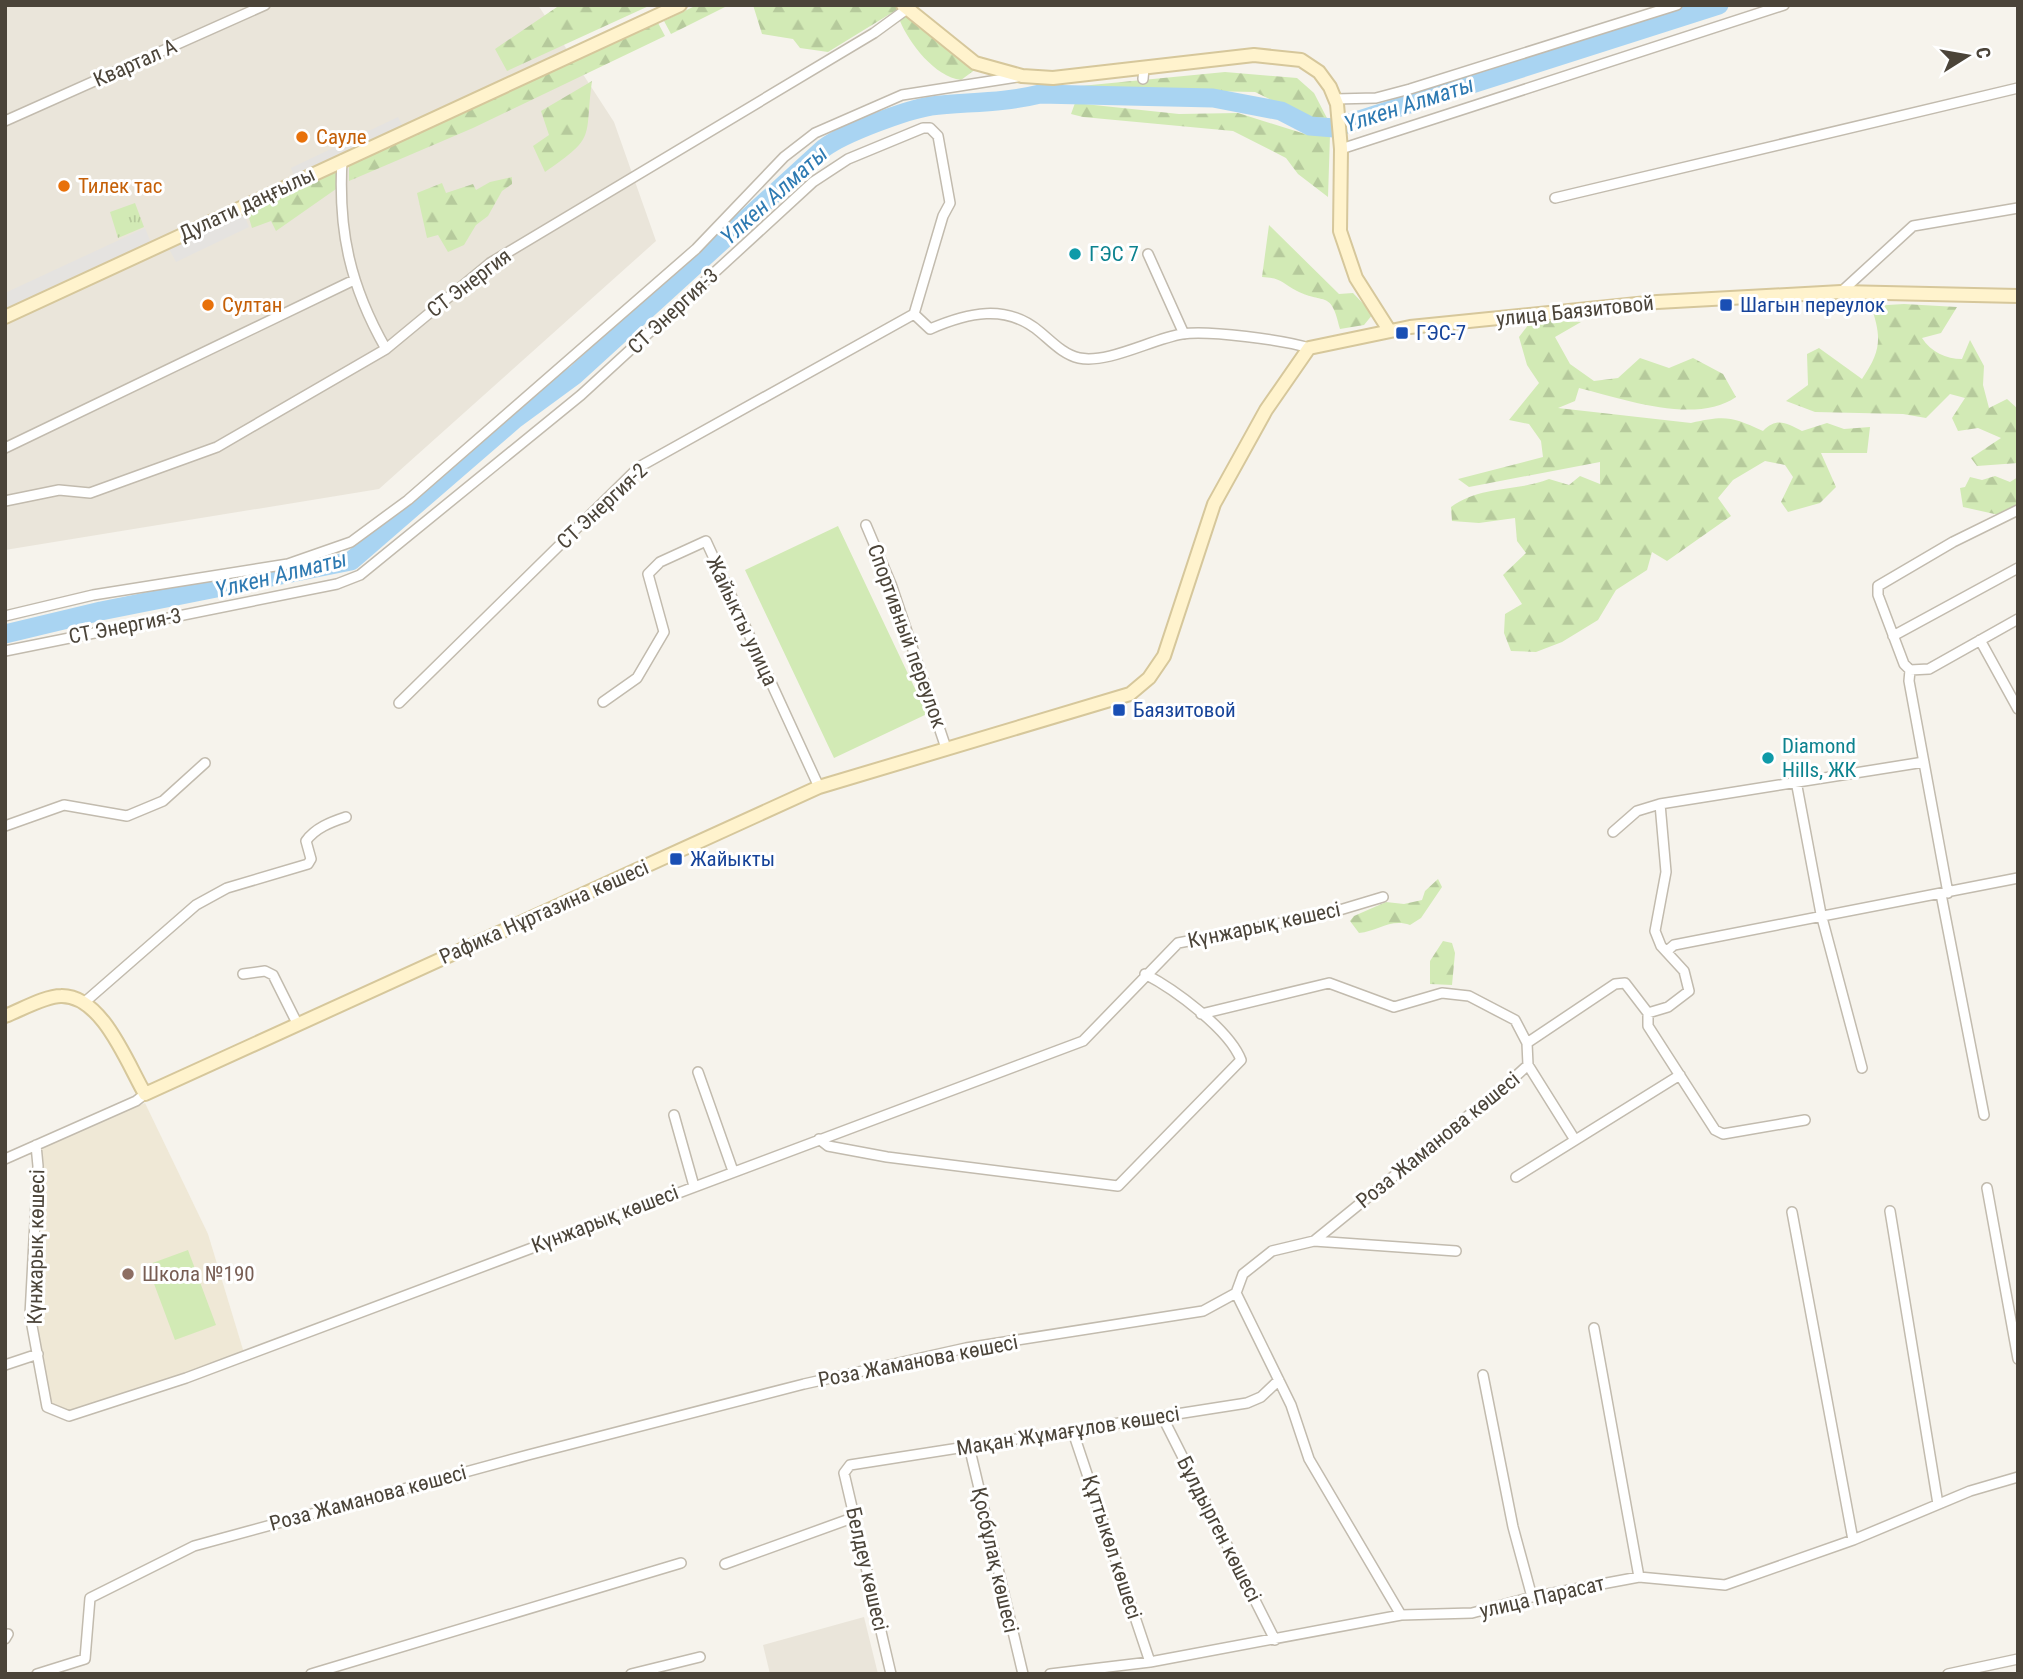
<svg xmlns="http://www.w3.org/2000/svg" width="2023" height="1679" font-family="'Roboto Condensed',sans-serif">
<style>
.residential{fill:#eae5da}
.education{fill:#efe8d6}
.forest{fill:url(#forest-firs)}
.park{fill:url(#park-tufts)}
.pitch{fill:#d2eab5}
.parking{fill:#e5e3e0}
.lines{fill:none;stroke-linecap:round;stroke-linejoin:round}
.river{stroke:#a9d4f2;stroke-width:19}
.street-casing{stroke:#c2bbae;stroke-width:12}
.secondary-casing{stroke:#d6c79b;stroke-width:16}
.street{stroke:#fff;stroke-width:9}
.secondary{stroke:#fff3cd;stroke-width:12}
.food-dot{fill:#e8710a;stroke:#fff;stroke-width:2.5}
.culture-dot{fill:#0f9aa8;stroke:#fff;stroke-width:2.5}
.transit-dot{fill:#1a4fb4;stroke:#fff;stroke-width:2.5}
.education-dot{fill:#8d6e63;stroke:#fff;stroke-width:2.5}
.labels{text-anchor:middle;stroke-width:6;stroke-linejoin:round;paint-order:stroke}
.street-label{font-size:21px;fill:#4b4439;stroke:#fff}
.food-label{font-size:21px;fill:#c56008;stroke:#fff;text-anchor:start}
.culture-label{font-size:21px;fill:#0d838f;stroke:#fff;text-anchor:start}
.transit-label{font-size:21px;fill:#164399;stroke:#fff;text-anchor:start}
.education-label{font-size:21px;fill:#785e54;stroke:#fff;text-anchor:start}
.water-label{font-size:23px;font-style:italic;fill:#2e7ab2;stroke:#fff}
</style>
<defs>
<pattern id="forest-firs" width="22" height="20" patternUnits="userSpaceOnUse" patternTransform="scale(1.75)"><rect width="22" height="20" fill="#d2eab5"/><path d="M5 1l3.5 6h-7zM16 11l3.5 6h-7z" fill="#b6ca9c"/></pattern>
<pattern id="park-tufts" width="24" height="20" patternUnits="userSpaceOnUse" patternTransform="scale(1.75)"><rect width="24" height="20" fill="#d2eab5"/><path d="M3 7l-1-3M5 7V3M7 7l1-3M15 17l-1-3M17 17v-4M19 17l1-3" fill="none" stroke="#b6ca9c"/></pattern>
</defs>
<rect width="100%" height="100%" fill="#f6f3ec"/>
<!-- residential -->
<path class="residential" d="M5,5H538L614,122L656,241L379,489L5,550Z
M864,1617L878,1674H770L763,1645Z"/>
<!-- education -->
<path class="education" d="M145,1103L208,1234L244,1353L70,1413L51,1403L34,1313L41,1148Z"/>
<!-- forest -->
<path class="forest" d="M560,5H651L507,71L495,49Z
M697,5H729L671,34L664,21Z
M753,5H894L898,9L828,52L800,48L793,39L762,34Z
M908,13L976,69L961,80C935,77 909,43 900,21Z
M657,21L665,36L473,128L349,181V165Z
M1225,72L1297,78L1314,93L1329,122L1300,114L1255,92L1060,88Z
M592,81C584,138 598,136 545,172L533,146L549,135L541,111Z
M1075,103L1179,114L1238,113L1305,134L1330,135L1328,197L1298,174L1286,158L1233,131L1083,117L1071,114Z
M337,168L336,189L276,231L271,221L252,228L246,208Z
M512,177V184L502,191L488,216L476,225L464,245L448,252L438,235L427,238L417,193L442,183L446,193L473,184L476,190L490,182Z
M1269,225L1339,294L1353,293L1373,314L1364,325L1340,329C1331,289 1325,305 1297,291C1281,283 1283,278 1262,277Z
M1904,304L1957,307L1941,333L1922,338C1931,352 1946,359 1962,359L1970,340L1984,366L1983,385L1989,408L2007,399L2018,409V463L1977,466L1971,458L2001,438L1978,428L1958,431L1952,418L1965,398L1950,394L1926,418L1903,414L1815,412L1786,401L1808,385L1807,354L1819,348L1862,379C1881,351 1882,338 1871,306Z
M1532,320L1581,322L1555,337L1570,364L1594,381L1618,378L1640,358L1669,368L1693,358L1723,374L1736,397C1696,425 1623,399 1579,388L1575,401L1558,408L1691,423C1726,415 1732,417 1763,431C1777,417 1786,423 1802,431L1827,423L1844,429L1870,427L1867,453H1821L1836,487L1820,503L1788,512L1781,502L1793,477L1785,465L1765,461L1733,480L1718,498L1731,516L1667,561L1652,552L1647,570L1616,590L1598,620L1562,642L1536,652L1511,651L1504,633L1505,614L1522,604L1503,575L1526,553L1517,541L1515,518L1479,523L1452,521L1451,507C1481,485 1517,492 1549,479L1569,485L1580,476L1600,484V462L1469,487L1458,479L1543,457L1541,441L1529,424L1509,420L1539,383L1527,365L1519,337Z
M1995,476L2010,482L2018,477V504L1999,515L1963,507L1960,488L1965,487L1970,477L1982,480Z
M1438,879L1442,887L1421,918L1410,925C1391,918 1378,931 1359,933L1350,921L1354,916L1386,902L1404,904L1422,900L1425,891Z
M1443,941L1452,943L1455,953L1452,985L1430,984V961Z"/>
<!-- park -->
<path class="park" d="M135,203L144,227L118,238L110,212Z"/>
<!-- pitch -->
<path class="pitch" d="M838,526L927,714L834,758L745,570Z
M188,1250L216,1325L175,1340L147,1265Z"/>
<!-- parking -->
<path class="parking" d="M398,117L405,131L296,181L291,168Z
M241,207L249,227L176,262L166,243Z
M145,228L153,248L5,317V293Z"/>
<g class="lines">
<!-- river -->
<path class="river" d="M5,634L101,611L351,561L515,419L575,375L824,148C844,133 906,110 931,106C967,102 1004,103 1040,94L1213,98L1281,111L1310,126L1334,128L1719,5"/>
<!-- street casing -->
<g class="street-casing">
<path id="street" d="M1143,79L1144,68
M1335,99L1376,98L1410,89L1677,5
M5,121L265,5
M1341,149L1784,5
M342,160C338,231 350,286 386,349
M1555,198L2018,88
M1148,254L1184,334
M1841,292L1913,226L2018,208
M5,448L354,280
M5,501L59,490L90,493L217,447L386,349L490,263L874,33L911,6
M2018,510L1953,542L1878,586V595L1904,664L1910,670L1929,669L2018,619
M866,525L891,584L946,748
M5,616L93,595L288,564L351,542L408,500L696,249L784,157L815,133L902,95L1017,77
M1893,636L2018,568
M1980,640L2018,709
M5,651L337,584L360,575L581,395L813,182L848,159L923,128H930L938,136L950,203L943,216L914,314L930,329C967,313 1006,303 1040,332C1052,342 1064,355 1079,358C1108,364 1152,339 1182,334C1208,330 1284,340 1309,348
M1910,670L1909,681L1948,893
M603,702L637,678L664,632L648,574L660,562L706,541L819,787
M399,703L639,467L914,314
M1796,781L1821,914L1862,1068
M5,826L64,805L127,816L163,801L205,763
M1613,832L1637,811L1660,804
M1941,894L1984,1115
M1667,951L1674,945L2018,878
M243,974L265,971L273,975L297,1023
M86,1001L196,905L227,888L308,864L311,859L306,841C315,828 331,822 346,817
M1648,1013V1026L1715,1130L1723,1134L1805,1120
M1527,1043L1615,984L1625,983L1648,1013L1668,1007L1689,991L1684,971L1661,946L1655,931L1666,872L1660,804L1924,762
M1528,1065L1575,1140
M698,1072L733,1171
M674,1115L694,1186
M819,1139L828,1146L887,1157L1118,1186L1241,1060C1229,1029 1174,989 1145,974
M36,1145L38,1166L30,1315L47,1407L69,1416L186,1378L1083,1041L1178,943L1323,915L1383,897
M5,1159L136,1101L145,1094
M1516,1177L1680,1075
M1987,1188L2018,1359
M1890,1211L1938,1504
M1792,1212L1853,1540
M1314,1241L1456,1251
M1236,1293L1291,1405L1309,1459L1401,1615
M1594,1328L1639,1577
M5,1365L38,1354
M1483,1375L1513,1527L1532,1597
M1163,1418L1275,1640
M1073,1432L1150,1662
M969,1446L1023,1674
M725,1564L855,1517
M5,1639L8,1634
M37,1674L85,1659L90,1598L194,1546L528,1455L804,1384L966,1348L1203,1311L1236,1293L1243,1274L1272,1251L1314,1241L1506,1085L1528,1065L1527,1043L1515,1020L1469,996L1442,993L1394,1007L1329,983L1201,1014
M311,1674L681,1563
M631,1674L700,1657
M891,1674L844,1473L850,1465L1247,1403L1261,1397L1279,1380
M1050,1674L1150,1662L1401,1615L1472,1613L1532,1597L1639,1577L1725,1585L1853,1540L1970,1491L2018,1477
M1948,1674L2018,1659"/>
</g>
<!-- secondary casing -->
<g class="secondary-casing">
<path id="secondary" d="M903,5L975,63L1022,76L1053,78L1254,55L1301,60L1319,72L1330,87L1337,104L1341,149L1340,231L1356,278L1389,330
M5,317L680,5
M5,1016C21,1010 45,996 61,996C102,995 127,1063 145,1094L819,787L1130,694L1149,678L1164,656L1214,504L1266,410L1309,348L1410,327L1657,302L1841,292L2018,296"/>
</g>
<!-- street -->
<use href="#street" class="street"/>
<!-- secondary -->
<use href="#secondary" class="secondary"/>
</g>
<!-- markers -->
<g class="food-dot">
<circle cx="302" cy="137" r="7"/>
<circle cx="64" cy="186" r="7"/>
<circle cx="208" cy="305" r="7"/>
</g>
<g class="culture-dot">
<circle cx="1075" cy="254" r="7"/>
<circle cx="1768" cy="758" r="7"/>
</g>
<g class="transit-dot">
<rect x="1719" y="298" width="14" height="14" rx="3.5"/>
<rect x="1395" y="326" width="14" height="14" rx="3.5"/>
<rect x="1112" y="703" width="14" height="14" rx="3.5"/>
<rect x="669" y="852" width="14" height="14" rx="3.5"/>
</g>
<circle class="education-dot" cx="128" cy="1274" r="7"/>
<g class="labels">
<!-- street labels -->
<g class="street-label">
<text transform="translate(135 63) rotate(-24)" y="7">Квартал А</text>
<text transform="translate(247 204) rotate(-25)" y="7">Дулати даңғылы</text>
<text transform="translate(469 283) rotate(-37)" y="7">СТ Энергия</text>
<text transform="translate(673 311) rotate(-43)" y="7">СТ Энергия-3</text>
<text transform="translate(1575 311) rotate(-6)" y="7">улица Баязитовой</text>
<text transform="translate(602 506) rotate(-43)" y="7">СТ Энергия-2</text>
<text transform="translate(742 621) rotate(65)" y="7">Жайыкты улица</text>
<text transform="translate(125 626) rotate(-11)" y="7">СТ Энергия-3</text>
<text transform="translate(907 636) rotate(70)" y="7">Спортивный переулок</text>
<text transform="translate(544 912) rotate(-24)" y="7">Рафика Нұртазина көшесі</text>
<text transform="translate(1264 925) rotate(-12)" y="7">Күнжарық көшесі</text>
<text transform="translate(1438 1140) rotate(-39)" y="7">Роза Жаманова көшесі</text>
<text transform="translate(605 1219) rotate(-21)" y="7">Күнжарық көшесі</text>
<text transform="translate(36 1247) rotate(-89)" y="7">Күнжарық көшесі</text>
<text transform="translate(918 1361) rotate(-11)" y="7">Роза Жаманова көшесі</text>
<text transform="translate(1068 1431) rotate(-9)" y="7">Мақан Жұмағұлов көшесі</text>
<text transform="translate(368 1498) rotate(-15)" y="7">Роза Жаманова көшесі</text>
<text transform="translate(1219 1529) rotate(63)" y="7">Бұлдырген көшесі</text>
<text transform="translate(1112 1547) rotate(72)" y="7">Құттыкөл көшесі</text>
<text transform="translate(995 1560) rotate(77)" y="7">Қосбұлақ көшесі</text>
<text transform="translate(867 1569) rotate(77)" y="7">Белдеу көшесі</text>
<text transform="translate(1542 1597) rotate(-13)" y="7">улица Парасат</text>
</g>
<!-- food labels -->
<g class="food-label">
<text x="316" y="144">Сауле</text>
<text x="78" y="193">Тилек тас</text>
<text x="222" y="312">Султан</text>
</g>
<!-- culture labels -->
<g class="culture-label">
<text x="1089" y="261">ГЭС 7</text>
<text x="1782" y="753">Diamond<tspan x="1782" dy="24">Hills, ЖК</tspan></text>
</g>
<!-- transit labels -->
<g class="transit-label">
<text x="1740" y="312">Шагын переулок</text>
<text x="1416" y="340">ГЭС-7</text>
<text x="1133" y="717">Баязитовой</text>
<text x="690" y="866">Жайыкты</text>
</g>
<!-- education labels -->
<g class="education-label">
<text x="142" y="1281">Школа №190</text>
</g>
<!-- water labels -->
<g class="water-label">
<text transform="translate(1409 104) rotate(-18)" y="8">Үлкен Алматы</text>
<text transform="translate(774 195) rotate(-42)" y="8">Үлкен Алматы</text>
<text transform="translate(281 574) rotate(-14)" y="8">Үлкен Алматы</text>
</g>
</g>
<!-- border -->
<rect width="2023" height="1679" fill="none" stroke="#4b4439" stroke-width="14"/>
<!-- north arrow -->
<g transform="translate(1967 56) rotate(79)" stroke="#ffffff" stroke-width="5" paint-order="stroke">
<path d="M0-5L12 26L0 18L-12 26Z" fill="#4b4439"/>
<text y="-10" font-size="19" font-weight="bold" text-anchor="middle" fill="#4b4439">С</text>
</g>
</svg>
